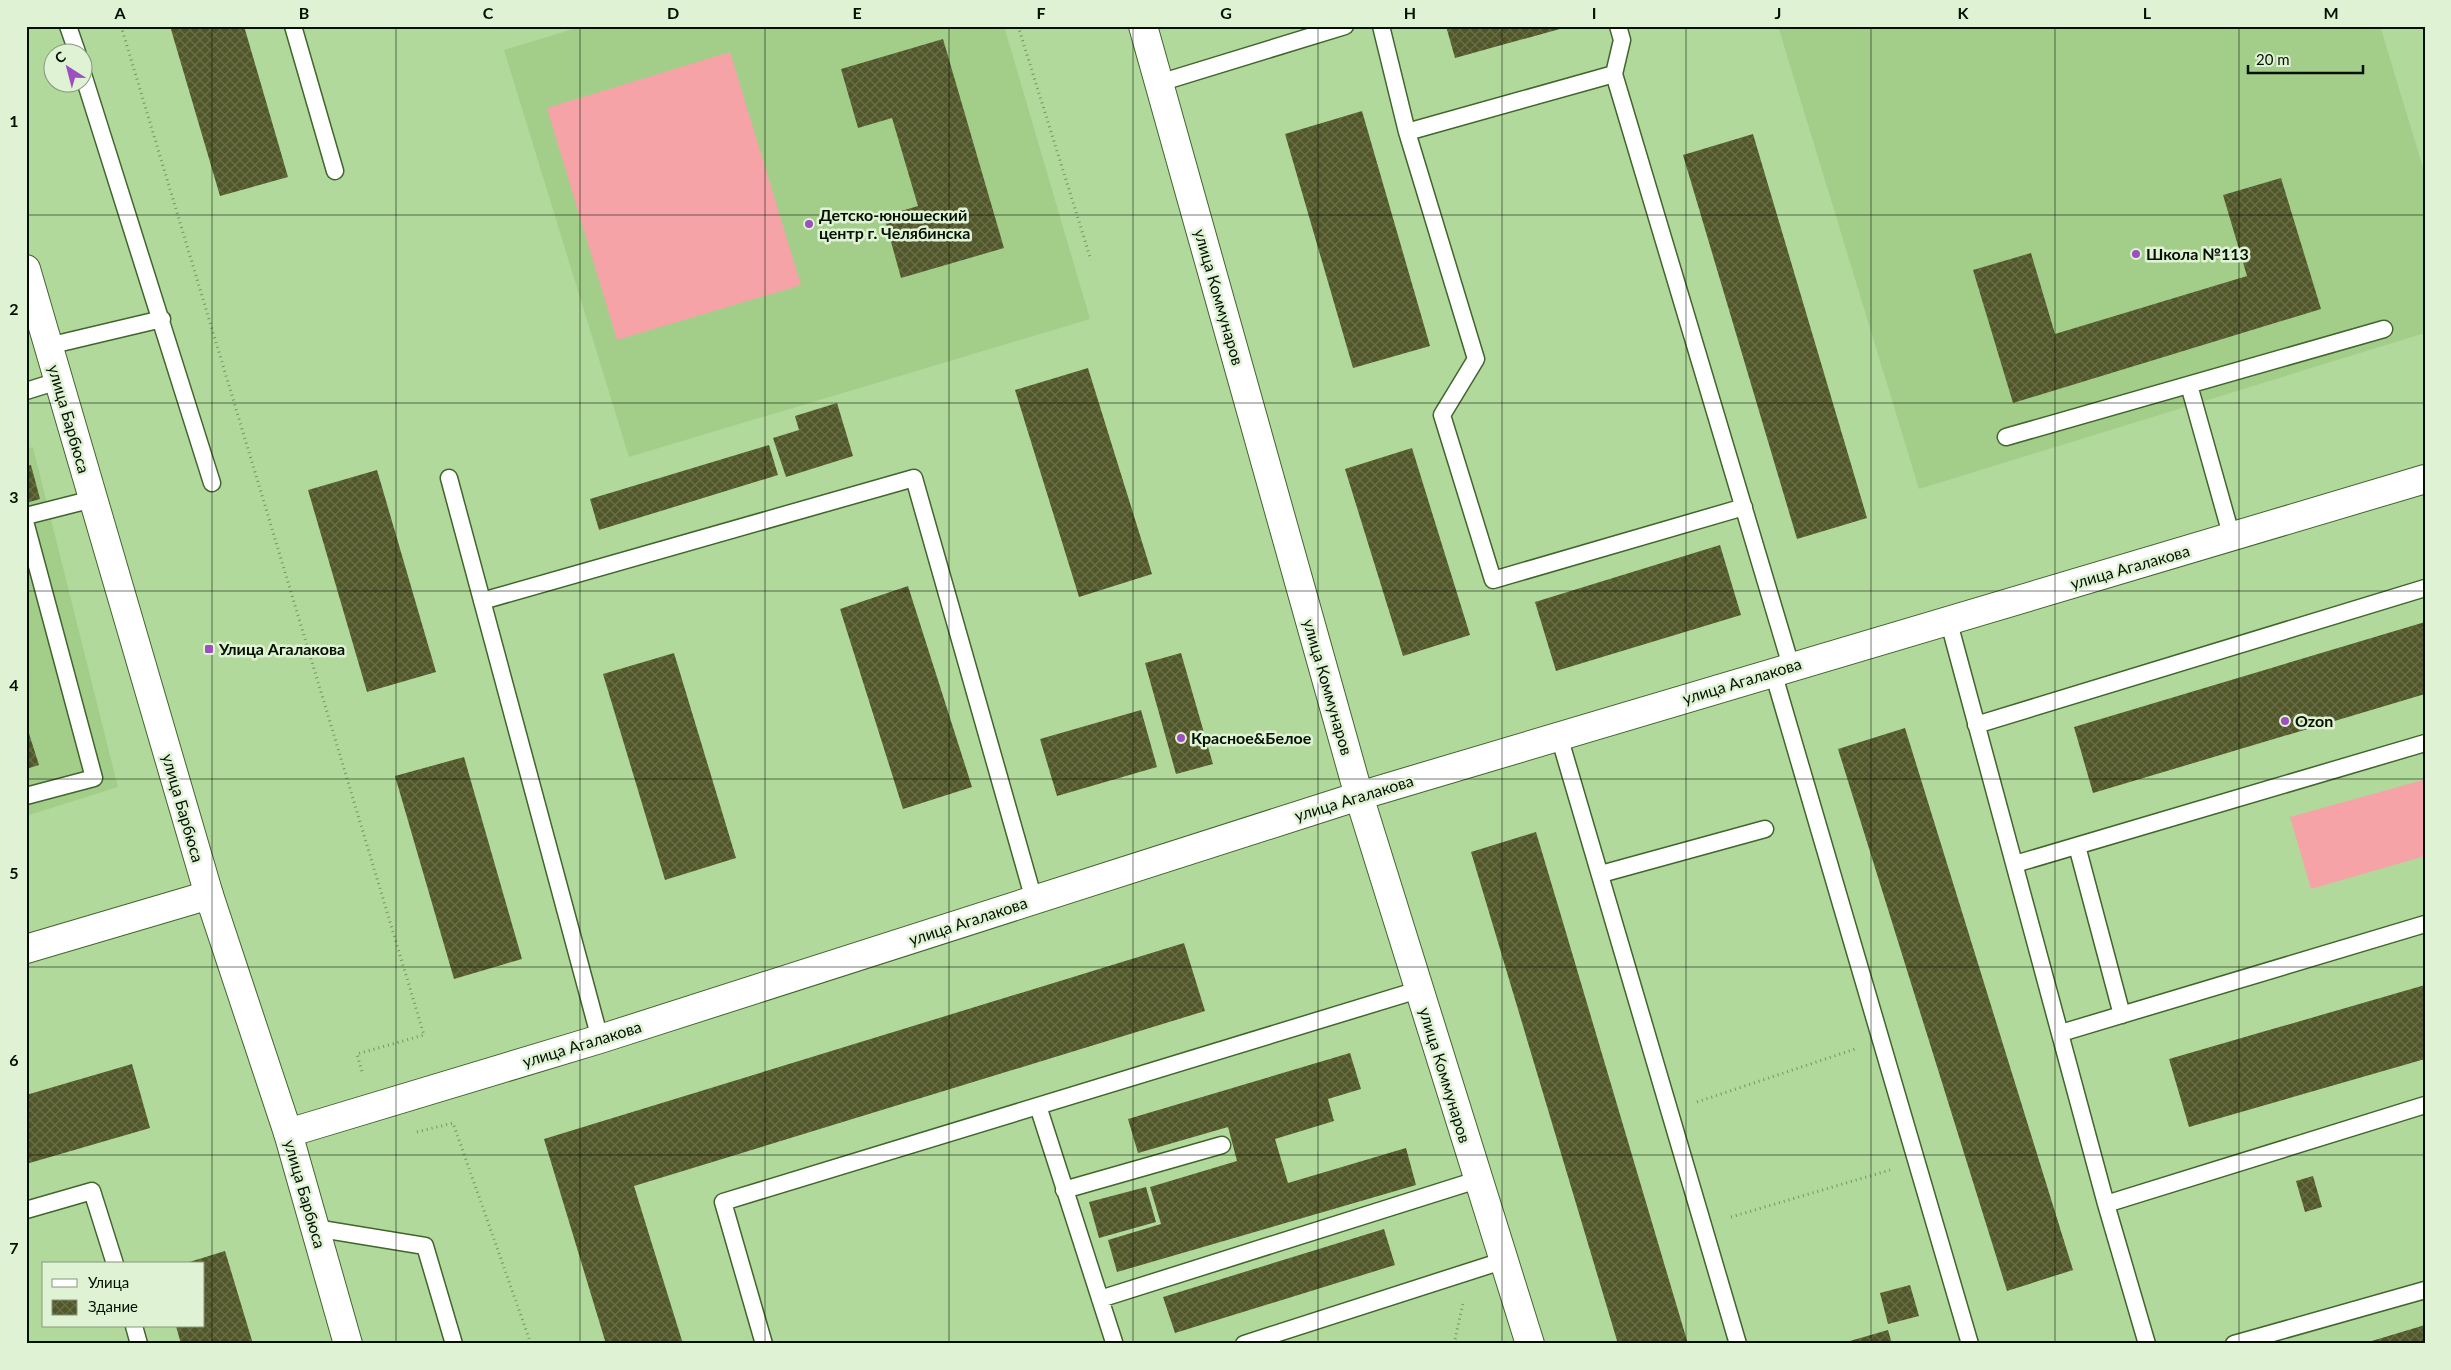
<svg xmlns="http://www.w3.org/2000/svg" width="2451" height="1370" font-family="Lato,sans-serif">
<style>
.built{fill:#a2ce8a}
.pitch{fill:#f6a3a8}
.building{fill:url(#building-cross-hatch)}
.lines{fill:none;stroke-linecap:round;stroke-linejoin:round}
.lane-casing{stroke:#42652d;stroke-width:19}
.street-casing{stroke:#42652d;stroke-width:30}
.secondary-casing{stroke:#42652d;stroke-width:30}
.path{stroke:#769466;stroke-width:3;stroke-dasharray:1 4;stroke-linecap:butt}
.lane{stroke:#fff;stroke-width:16}
.street{stroke:#fff;stroke-width:28}
.secondary{stroke:#fff;stroke-width:28}
.grid{fill:none;stroke:#041000;stroke-width:1;stroke-opacity:0.55}
.poi-dot{fill:#9e4fbf;stroke:#dff3d4;stroke-width:2}
.labels{text-anchor:middle;stroke-width:5;stroke-linejoin:round;paint-order:stroke}
.poi-label{font-size:16px;font-weight:bold;fill:#041000;stroke:#dff3d4;text-anchor:start}
.street-label{font-size:16px;fill:#041000;stroke:#dff3d4}
.neatline{fill:none;stroke:#041000;stroke-width:2}
.grid-label{font-size:16px;text-anchor:middle;font-weight:bold;fill:#041000}
</style>
<defs>
<pattern id="building-cross-hatch" width="8" height="8" patternUnits="userSpaceOnUse" patternTransform="scale(1.25)"><rect width="8" height="8" fill="#515728"/><path d="M0 0l8 8M0 8l8-8" fill="none" stroke="#6a6f4a"/></pattern>
</defs>
<rect width="100%" height="100%" fill="#b1d99b"/>
<!-- built -->
<path class="built" d="M583,26H1004L1090,319L629,457L504,50Z
M1778,26H2380L2425,174V333L1919,489Z
M33,447L118,787L26,816V449Z"/>
<!-- pitch -->
<path class="pitch" d="M730,52L801,285L617,340L547,108Z
M2423,780L2425,856L2311,889L2290,817Z"/>
<!-- building -->
<path class="building" d="M170,26H244L288,177L220,196Z
M1446,26H1567V27L1455,58Z
M943,39L1004,248L901,278L884,216L918,206L892,118L858,128L841,69Z
M1362,111L1430,346L1353,368L1285,134Z
M1753,134L1867,518L1797,539L1683,155Z
M2281,178L2321,309L2013,403L1973,270L2031,253L2055,334L2247,276L2223,195Z
M1088,368L1152,574L1079,597L1015,390Z
M837,403L853,456L786,477L773,438L799,430L795,416Z
M769,445L778,475L599,530L590,499Z
M1412,448L1470,635L1403,656L1345,469Z
M31,465L40,499L26,503V466Z
M377,470L436,672L367,692L308,490Z
M1720,545L1741,615L1556,671L1535,602Z
M908,586L972,787L903,809L840,609Z
M2425,622V694L2093,793L2074,727Z
M674,653L736,858L665,880L603,674Z
M1181,653L1213,764L1176,774L1145,663Z
M1141,710L1157,767L1057,796L1040,739Z
M26,724L39,765L26,769Z
M1905,728L2073,1270L2007,1291L1838,749Z
M464,757L522,959L454,979L395,776Z
M1536,832L1562,919L1688,1344H1618L1471,852Z
M1184,943L1205,1011L634,1186L683,1344H606L544,1139Z
M2425,985V1059L2189,1127L2169,1059Z
M1350,1053L1361,1089L1328,1099L1334,1121L1275,1139L1288,1183L1406,1148L1416,1185L1117,1272L1108,1240L1161,1224L1150,1187L1237,1161L1228,1127L1138,1153L1128,1119Z
M132,1064L150,1128L26,1164V1095Z
M2313,1176L2322,1207L2305,1212L2296,1181Z
M1146,1187L1156,1222L1099,1238L1089,1202Z
M1384,1229L1395,1265L1175,1333L1163,1297Z
M225,1251L253,1344H181L176,1326H204V1264L186,1263Z
M1910,1285L1919,1316L1888,1324L1880,1293Z
M2425,1325V1344H2365V1343Z
M1888,1330L1892,1344H1843V1343Z"/>
<g class="lines">
<!-- lane casing -->
<g class="lane-casing">
<path id="lane" d="M68,26L77,52
M293,26L335,171
M1381,26L1407,132L1476,359L1442,415L1493,580L1744,507
M1618,26L1622,40L1614,74L1791,666
M82,71L212,483
M1159,83L1345,26
M1407,132L1614,74
M48,346L162,319
M2189,385L2232,538
M26,391L58,381
M2006,437L2384,329
M449,478L600,1039
M26,516L93,499
M26,525L94,778L26,796
M482,601L914,478L1034,900
M1948,619L2106,1204L2147,1344
M1773,672L1970,1344
M1976,725L2425,588
M1559,736L1738,1344
M2077,846L2122,1015
M2015,864L2425,743
M1601,874L1765,829
M2061,1033L2425,924
M1038,1106L1114,1342
M1064,1190L1222,1145
M2106,1204L2425,1105
M26,1210L92,1191L115,1264
M315,1228L425,1246L454,1344
M1100,1299L1477,1180
M134,1326L139,1344
M764,1344L723,1202L1418,990
M1244,1344L1502,1261
M2234,1344L2425,1290"/>
</g>
<!-- street casing -->
<g class="street-casing">
<path id="street" d="M1143,26L1359,796L1530,1344
M26,949L209,895
M288,1133L600,1039L1359,796L2425,479"/>
</g>
<!-- secondary casing -->
<g class="secondary-casing">
<path id="secondary" d="M26,269L209,895L288,1133L348,1344"/>
</g>
<!-- path -->
<path class="path" d="M121,26L424,1035L357,1054L363,1075
M1018,26L1091,260
M1697,1102L1855,1049
M417,1132L453,1123L531,1344
M1731,1217L1890,1170
M1454,1344L1463,1303"/>
<!-- lane -->
<use href="#lane" class="lane"/>
<!-- street -->
<use href="#street" class="street"/>
<!-- secondary -->
<use href="#secondary" class="secondary"/>
</g>
<!-- grid -->
<path class="grid" d="M212,26V1344M396,26V1344M580,26V1344M765,26V1344M949,26V1344M1133,26V1344M1318,26V1344M1502,26V1344M1686,26V1344M1871,26V1344M2055,26V1344M2239,26V1344M26,215H2425M26,403H2425M26,591H2425M26,779H2425M26,967H2425M26,1155H2425"/>
<!-- markers -->
<g class="poi-dot">
<circle cx="809" cy="224" r="5"/>
<circle cx="2136" cy="254" r="5"/>
<rect x="204" y="644" width="10" height="10" rx="2.5"/>
<circle cx="2285" cy="721" r="5"/>
<circle cx="1181" cy="738" r="5"/>
</g>
<g class="labels">
<!-- poi labels -->
<g class="poi-label">
<text x="819" y="221">Детско-юношеский<tspan x="819" dy="18">центр г. Челябинска</tspan></text>
<text x="2146" y="260">Школа №113</text>
<text x="219" y="655">Улица Агалакова</text>
<text x="2295" y="727">Ozon</text>
<text x="1191" y="744">Красное&amp;Белое</text>
</g>
<!-- street labels -->
<g class="street-label">
<text transform="translate(1219 297) rotate(74)" y="6">улица Коммунаров</text>
<text transform="translate(69 419) rotate(74)" y="6">улица Барбюса</text>
<text transform="translate(2130 567) rotate(-16)" y="6">улица Агалакова</text>
<text transform="translate(1742 681) rotate(-17)" y="6">улица Агалакова</text>
<text transform="translate(1328 687) rotate(74)" y="6">улица Коммунаров</text>
<text transform="translate(1354 798) rotate(-17)" y="6">улица Агалакова</text>
<text transform="translate(183 808) rotate(74)" y="6">улица Барбюса</text>
<text transform="translate(968 921) rotate(-18)" y="6">улица Агалакова</text>
<text transform="translate(582 1044) rotate(-17)" y="6">улица Агалакова</text>
<text transform="translate(1445 1075) rotate(73)" y="6">улица Коммунаров</text>
<text transform="translate(305 1194) rotate(74)" y="6">улица Барбюса</text>
</g>
</g>
<!-- border -->
<rect width="2451" height="1370" fill="none" stroke="#dff3d4" stroke-width="55"/>
<!-- legend -->
<rect x="42" y="1262" width="162" height="65" fill="#dff3d4" stroke="#87987f"/>
<rect x="52" y="1279" width="25" height="8" fill="#ffffff" stroke="#87987f"/>
<text x="88" y="1288" font-size="15" fill="#041000">Улица</text>
<rect x="52" y="1300" width="25" height="15" fill="url(#building-cross-hatch)" stroke="#87987f"/>
<text x="88" y="1312" font-size="15" fill="#041000">Здание</text>
<!-- north arrow -->
<g transform="translate(68 68) rotate(324)"><circle r="24" fill="#dff3d4" stroke="#87987f"/>
<path d="M0-4L9 19L0 12L-9 19Z" fill="#9e4fbf"/>
<text y="-8" font-size="14" font-weight="bold" text-anchor="middle" fill="#041000">С</text>
</g>
<!-- scale -->
<path d="M2248 65v8h115v-8" fill="none" stroke="#041000" stroke-width="2.5"/>
<text x="2256" y="65" font-size="15" fill="#041000" stroke="#dff3d4" stroke-width="4" paint-order="stroke">20 m</text>
<rect x="28" y="28" width="2396" height="1314" class="neatline"/>
<g class="grid-label">
<text x="120" y="19">A</text>
<text x="304" y="19">B</text>
<text x="488" y="19">C</text>
<text x="673" y="19">D</text>
<text x="857" y="19">E</text>
<text x="1041" y="19">F</text>
<text x="1226" y="19">G</text>
<text x="1410" y="19">H</text>
<text x="1594" y="19">I</text>
<text x="1778" y="19">J</text>
<text x="1963" y="19">K</text>
<text x="2147" y="19">L</text>
<text x="2331" y="19">M</text>
<text x="14" y="127">1</text>
<text x="14" y="315">2</text>
<text x="14" y="503">3</text>
<text x="14" y="691">4</text>
<text x="14" y="879">5</text>
<text x="14" y="1066">6</text>
<text x="14" y="1254">7</text>
</g>
</svg>
